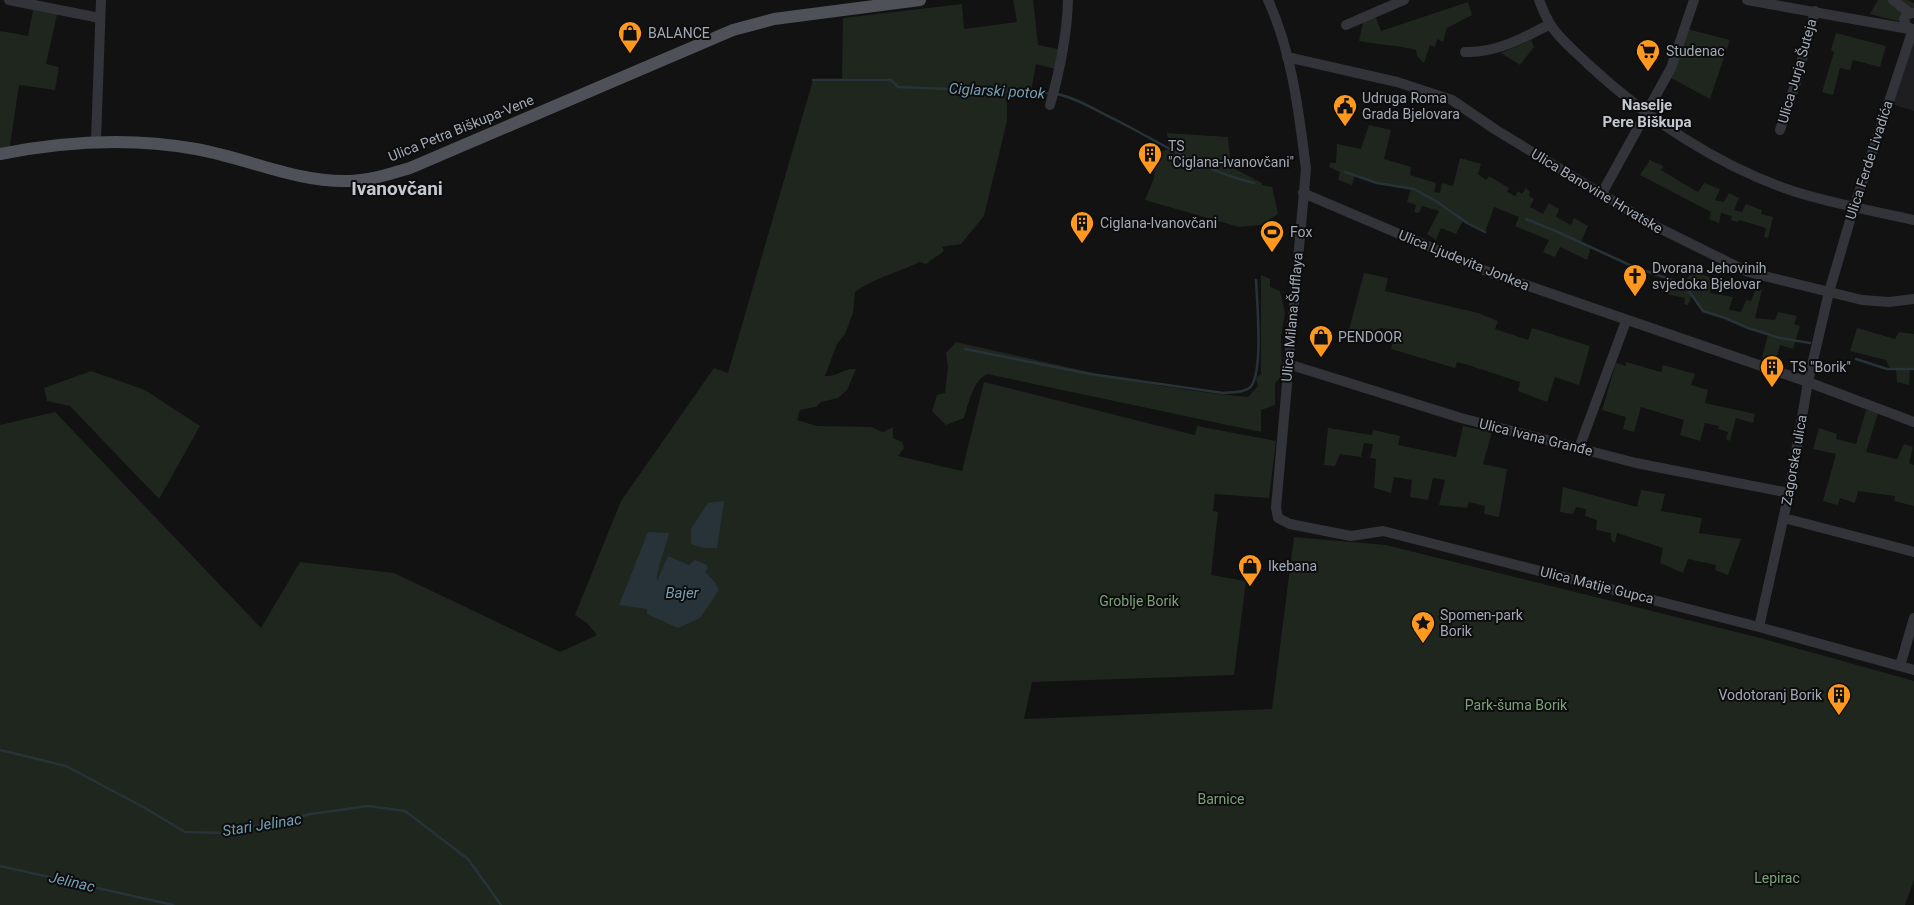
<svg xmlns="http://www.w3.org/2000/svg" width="1914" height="905" font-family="Roboto,sans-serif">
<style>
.built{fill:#1e1e21}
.green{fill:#1e261e}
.water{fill:#273338}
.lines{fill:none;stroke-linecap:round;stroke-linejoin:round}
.stream{stroke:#273338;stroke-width:2.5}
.minor{stroke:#323439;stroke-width:10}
.major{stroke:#4e5258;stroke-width:12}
.labels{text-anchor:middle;stroke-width:4;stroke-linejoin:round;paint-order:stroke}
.poi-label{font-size:14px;fill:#a2aab5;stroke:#0d0d0e;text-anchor:start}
.street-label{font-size:14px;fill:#a2aab5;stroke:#0d0d0e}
.park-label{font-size:14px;fill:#7aa277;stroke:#0d0d0e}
.water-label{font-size:15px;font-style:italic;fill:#769eb3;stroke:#0d0d0e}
.neighbourhood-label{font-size:15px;font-weight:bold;fill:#c3c9d1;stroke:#0d0d0e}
.district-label{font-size:19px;font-weight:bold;fill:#c3c9d1;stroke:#0d0d0e}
</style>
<rect width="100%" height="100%" fill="#121213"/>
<!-- built -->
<path class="built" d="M1914,27V111L1888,103Z"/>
<!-- green -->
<path class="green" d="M1013,0H1033L1038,45L1063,50L1059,70L1036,64L1031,91L1007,93V121L984,216L961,244L942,247L944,251L926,264L920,262C899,272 874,278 855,292L853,313L845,334L837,344L825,376C838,377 842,368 856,369L847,390L838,398L821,402L816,407L800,410L797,420L817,426L871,427L883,432L893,427V438L902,442L904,448L898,456L962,471L984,382L1195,435L1197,426L1276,441L1269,498L1215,494L1213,511L1218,512L1211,575L1246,581L1234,675L1032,682L1024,719L1272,709L1294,537L1386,545L1760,638L1914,681V880L1905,905H0V425L55,412L261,628L300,562L394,573L560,652L597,635L587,623L575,615L621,501L714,368L728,373L813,80H842L843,18L962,4L964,29L1017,22Z
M1878,0H1908L1914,3V12L1909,24L1870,14Z
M1468,2L1472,15L1447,28L1443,42L1437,39L1435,47L1430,45L1424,63L1417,56L1416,50C1397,45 1379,45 1359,41L1364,17L1374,13L1381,31Z
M34,5L58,10L46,64L59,67L55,90L19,85L9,152L0,154V31L28,36Z
M1687,29L1730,40L1710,99L1671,78Z
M1836,33L1886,46L1880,67L1853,60L1850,70L1840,68L1833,95L1822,92L1834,52L1831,50Z
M1531,40L1534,47L1520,65L1501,53Z
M1369,125L1391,130L1384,159L1411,167L1410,175L1436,183L1434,192L1440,193L1442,183L1453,186L1460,158L1481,164L1478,174L1486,180L1489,176L1509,188L1507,192L1515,196L1518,191L1522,194L1526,188L1530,192L1529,196L1534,199L1530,207L1543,214L1549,203L1559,209L1556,217L1571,225L1574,218L1588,226L1581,242L1591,247L1587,260L1560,247L1555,257L1543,252L1549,240L1515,226L1519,217L1494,207L1485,232L1463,221L1456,234L1441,228L1436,240L1427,234L1439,211L1422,206L1419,213L1414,212L1416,205L1407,202L1411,189L1377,183L1355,175L1352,185L1338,180L1340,172L1329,167L1330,163H1336L1337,144L1361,149Z
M1167,133L1228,137L1231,167L1262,183V185L1272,187L1278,214L1261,225L1239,227L1145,200L1154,178L1156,153L1169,149Z
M1650,160L1663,166L1661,170L1698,192L1704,183L1720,189L1715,200L1724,202L1729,193L1739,198L1734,210L1742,212L1746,204L1762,210L1761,214L1773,217L1768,238L1764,237L1766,228L1739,220L1738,222L1731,220L1732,216L1721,213L1719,223L1709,219L1711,212L1640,175Z
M1692,270L1714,279L1710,293L1733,297L1729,310L1741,312L1746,300L1751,301L1756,288L1762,290L1755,318L1775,320L1778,312L1797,316L1794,324L1800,326L1793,349L1780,345L1775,363L1762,357L1768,334L1703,311L1695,299L1691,297L1688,305L1684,304L1685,298L1667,294L1669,286L1673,287L1675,281L1684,284Z
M1364,273L1388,278L1385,291L1478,313L1498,321L1495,329L1528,340L1532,328L1590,346L1579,385L1555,377L1547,402L1518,391L1520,382L1465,364L1457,362L1455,368L1391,349L1396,330L1380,328L1376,340L1348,333Z
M1261,275L1270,279V287L1280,291L1285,313L1281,336L1282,376L1275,383V405L1261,410V432L987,374C972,382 969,403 964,418L946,425L932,411L937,395L945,393L948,367L946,353L956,342C1052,363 1149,389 1248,397L1258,386L1256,378L1261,374Z
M1857,328L1895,339L1899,332L1914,334V369L1910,368L1909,385L1897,382L1896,370L1890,369L1886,360L1850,351Z
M1626,362L1661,372L1663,365L1695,374L1691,385L1708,390L1705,403L1755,414L1753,423L1736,418L1730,441L1726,439L1728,432L1718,429L1719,426L1705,423L1700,441L1680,435L1684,420L1641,407L1634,432L1623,429L1626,417L1602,410L1616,363L1626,366Z
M91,371L145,390L200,426L159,499L70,406L47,401L44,388Z
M1866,410L1878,413L1866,452L1897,459L1904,444L1913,447L1909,463L1914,465V506L1894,501L1895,496L1858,491L1855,503L1840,498L1838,505L1823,501L1836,454L1813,449L1819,428L1837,434L1836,439L1856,444Z
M1463,426L1492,432L1483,464L1507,469L1499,517L1484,514L1485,506L1469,502L1467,508L1439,505L1445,480L1433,478L1428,500L1410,497L1412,480L1394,477L1391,493L1374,488L1376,459L1370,458L1373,444L1364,443L1361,457L1340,454L1335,466L1324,465L1328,428L1372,435L1373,430L1400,436L1398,445L1456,457Z
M1563,487L1637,507L1641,490L1665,494L1661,511L1702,518L1699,533L1741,539L1728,575L1715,570L1716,565L1688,559L1683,573L1660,563L1663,548L1617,533L1615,543L1611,540V533L1596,530L1597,520L1585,516L1586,509L1576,507L1573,514L1560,512Z"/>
<!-- water -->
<path class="water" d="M724,501L717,548H704L691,544V529L708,503Z
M648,532L669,533C667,543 655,575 657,581L668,556L689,565L695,560L707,565L708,568L705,572L714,581L719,590L700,618L678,628L647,614V609L619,605Z"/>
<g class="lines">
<!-- stream -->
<path class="stream" d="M813,80H891L898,87L1051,93
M1057,94C1077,98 1097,111 1116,120C1161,143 1205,172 1254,183
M1345,172L1377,183L1414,189L1436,201L1467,223L1485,232
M1526,219L1558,232L1634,267L1684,284L1703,311L1725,318L1748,328L1780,338L1810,343
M965,349L1090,374L1223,393C1232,392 1247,393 1252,385C1263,366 1257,303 1256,280
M1856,359L1887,369H1914
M0,750L66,766L145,808L185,832L225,833L311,814L368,806L405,811L468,859L501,905
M0,866L173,905"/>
<!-- minor -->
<path class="minor" d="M9,0L100,18
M1268,0C1292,52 1299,113 1306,169L1276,508L1278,518L1290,524L1351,536L1383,531L1759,627L1914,670
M1539,0C1542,8 1546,17 1550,24C1560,40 1576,52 1589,65C1646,118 1721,168 1796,192C1834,204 1874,211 1914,220
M1747,0L1909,29
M1893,0L1910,13
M1346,25L1404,0
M1911,29L1905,25L1904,19L1907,14L1914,13
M1465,52C1496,53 1524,38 1550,24
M1287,57L1397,82L1452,100L1496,130L1651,224L1748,272L1862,300L1889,302L1914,299
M1050,105C1060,70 1067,36 1068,0
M1780,130L1796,82L1815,11
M96,140L101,0
M1303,193L1491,273L1808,382L1914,422
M1601,195L1671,68L1694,0
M1288,364L1461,418L1636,463L1789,493
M1579,448L1626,321
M1784,518L1914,552
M1759,627L1789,493L1808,382L1829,292L1854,207L1913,29
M1900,666L1914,618"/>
<!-- major -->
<path class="major" d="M0,154C65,141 130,137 196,149C247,158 295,182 347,181C369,181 390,174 410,168L733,30L774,19L920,0"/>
</g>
<!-- icons -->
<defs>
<g id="shop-pin" transform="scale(1.25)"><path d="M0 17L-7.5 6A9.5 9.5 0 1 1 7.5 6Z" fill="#ff981f" stroke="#0d0d0e"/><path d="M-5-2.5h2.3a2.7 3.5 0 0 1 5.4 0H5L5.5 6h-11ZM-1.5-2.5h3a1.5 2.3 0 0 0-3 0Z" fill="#111"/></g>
<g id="supermarket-pin" transform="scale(1.25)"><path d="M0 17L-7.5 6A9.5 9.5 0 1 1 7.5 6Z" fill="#ff981f" stroke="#0d0d0e"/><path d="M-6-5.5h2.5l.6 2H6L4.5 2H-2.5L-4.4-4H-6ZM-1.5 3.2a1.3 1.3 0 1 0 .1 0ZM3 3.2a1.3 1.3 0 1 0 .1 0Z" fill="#111"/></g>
<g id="civic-pin" transform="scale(1.25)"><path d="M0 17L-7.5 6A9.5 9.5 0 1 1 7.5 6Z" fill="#ff981f" stroke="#0d0d0e"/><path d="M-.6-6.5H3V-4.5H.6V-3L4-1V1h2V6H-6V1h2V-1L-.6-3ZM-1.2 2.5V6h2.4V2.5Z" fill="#111"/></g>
<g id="building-pin" transform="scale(1.25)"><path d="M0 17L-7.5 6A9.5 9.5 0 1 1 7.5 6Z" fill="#ff981f" stroke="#0d0d0e"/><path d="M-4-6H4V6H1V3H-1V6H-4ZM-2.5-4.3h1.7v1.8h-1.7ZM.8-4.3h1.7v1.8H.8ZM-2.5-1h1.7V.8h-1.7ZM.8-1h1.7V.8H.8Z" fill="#111"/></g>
<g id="stadium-pin" transform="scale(1.25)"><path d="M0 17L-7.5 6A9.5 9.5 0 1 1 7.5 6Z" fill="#ff981f" stroke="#0d0d0e"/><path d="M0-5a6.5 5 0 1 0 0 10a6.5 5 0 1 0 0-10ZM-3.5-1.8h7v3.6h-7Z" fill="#111"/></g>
<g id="church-pin" transform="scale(1.25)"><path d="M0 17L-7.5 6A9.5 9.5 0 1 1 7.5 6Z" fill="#ff981f" stroke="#0d0d0e"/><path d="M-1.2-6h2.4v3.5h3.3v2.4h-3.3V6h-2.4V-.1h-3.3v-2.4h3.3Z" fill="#111"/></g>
<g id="sight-pin" transform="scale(1.25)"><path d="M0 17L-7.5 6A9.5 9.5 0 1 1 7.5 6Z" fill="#ff981f" stroke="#0d0d0e"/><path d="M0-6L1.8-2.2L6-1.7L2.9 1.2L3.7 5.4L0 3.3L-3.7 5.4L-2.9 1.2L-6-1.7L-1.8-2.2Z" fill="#111"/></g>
</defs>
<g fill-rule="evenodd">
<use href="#shop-pin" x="630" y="33"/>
<use href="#supermarket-pin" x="1648" y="51"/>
<use href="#civic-pin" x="1345" y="106"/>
<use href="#building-pin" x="1150" y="154"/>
<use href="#building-pin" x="1082" y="223"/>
<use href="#stadium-pin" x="1272" y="232"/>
<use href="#church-pin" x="1635" y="276"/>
<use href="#shop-pin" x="1321" y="337"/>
<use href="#building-pin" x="1772" y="367"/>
<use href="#shop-pin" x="1250" y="566"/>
<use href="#sight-pin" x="1423" y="623"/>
<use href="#building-pin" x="1839" y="695"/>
</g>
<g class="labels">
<!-- poi labels -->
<g class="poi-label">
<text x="648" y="38">BALANCE</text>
<text x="1666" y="56">Studenac</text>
<text x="1362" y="103">Udruga Roma<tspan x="1362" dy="16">Grada Bjelovara</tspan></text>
<text x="1168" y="151">TS<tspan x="1168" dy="16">"Ciglana-Ivanovčani"</tspan></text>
<text x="1100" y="228">Ciglana-Ivanovčani</text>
<text x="1290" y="237">Fox</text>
<text x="1652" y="273">Dvorana Jehovinih<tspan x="1652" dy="16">svjedoka Bjelovar</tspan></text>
<text x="1338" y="342">PENDOOR</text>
<text x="1790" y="372">TS "Borik"</text>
<text x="1268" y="571">Ikebana</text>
<text x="1440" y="620">Spomen-park<tspan x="1440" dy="16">Borik</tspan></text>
<text x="1822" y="700" text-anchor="end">Vodotoranj Borik</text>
</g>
<!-- street labels -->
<g class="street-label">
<text transform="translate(1797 71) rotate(-74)" y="5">Ulica Jurja Šuteja</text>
<text transform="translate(461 128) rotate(-22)" y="5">Ulica Petra Biškupa-Vene</text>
<text transform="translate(1869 160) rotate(-72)" y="5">Ulica Ferde Livadića</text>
<text transform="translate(1597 191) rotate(31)" y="5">Ulica Banovine Hrvatske</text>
<text transform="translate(1464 260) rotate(22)" y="5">Ulica Ljudevita Jonkea</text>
<text transform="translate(1292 317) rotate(-85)" y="5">Ulica Milana Šufflaya</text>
<text transform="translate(1536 437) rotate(14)" y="5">Ulica Ivana Granđe</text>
<text transform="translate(1794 460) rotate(-80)" y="5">Zagorska ulica</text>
<text transform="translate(1597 585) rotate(14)" y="5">Ulica Matije Gupca</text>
</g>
<!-- park labels -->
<g class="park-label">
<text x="1139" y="606">Groblje Borik</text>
<text x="1516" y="710">Park-šuma Borik</text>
<text x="1221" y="804">Barnice</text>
<text x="1777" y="883">Lepirac</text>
</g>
<!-- water labels -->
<g class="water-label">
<text transform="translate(997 91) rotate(3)" y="5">Ciglarski potok</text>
<text x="682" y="598">Bajer</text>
<text transform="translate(262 825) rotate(-9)" y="5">Stari Jelinac</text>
<text transform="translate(72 882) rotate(13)" y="5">Jelinac</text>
</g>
<!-- neighbourhood labels -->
<g class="neighbourhood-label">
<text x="1647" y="110">Naselje<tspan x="1647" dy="17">Pere Biškupa</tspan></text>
</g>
<!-- district labels -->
<g class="district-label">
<text x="397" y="195">Ivanovčani</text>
</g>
</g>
</svg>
